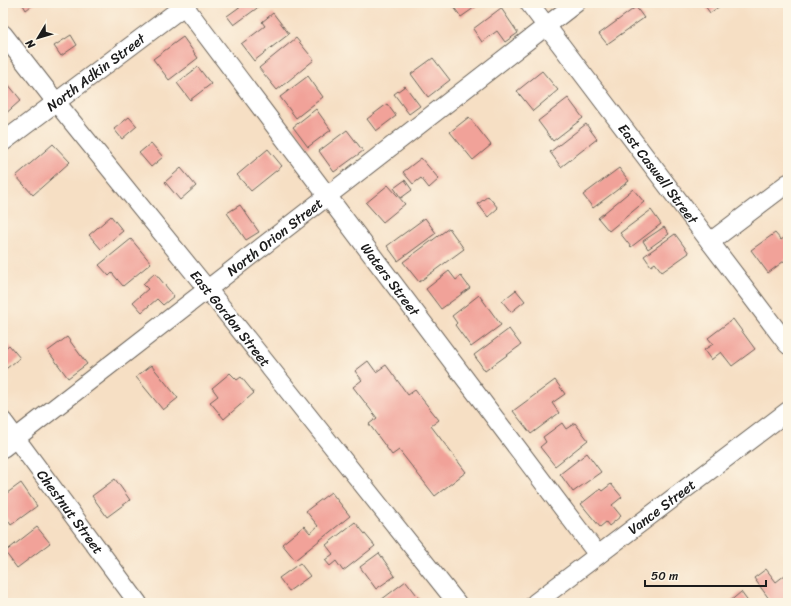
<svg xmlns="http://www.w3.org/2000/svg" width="791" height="606" font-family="Sriracha,sans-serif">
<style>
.building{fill:#f1a299}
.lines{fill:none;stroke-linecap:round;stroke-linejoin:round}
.street-casing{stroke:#686057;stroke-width:20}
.street{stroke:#fff;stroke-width:18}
.labels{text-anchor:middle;stroke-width:3.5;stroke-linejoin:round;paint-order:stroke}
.street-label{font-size:14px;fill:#1c1c1c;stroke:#fcf5e5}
</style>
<rect width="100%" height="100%" fill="#fcf5e5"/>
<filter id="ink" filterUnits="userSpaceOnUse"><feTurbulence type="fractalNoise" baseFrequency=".025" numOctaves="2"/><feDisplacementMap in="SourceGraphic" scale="8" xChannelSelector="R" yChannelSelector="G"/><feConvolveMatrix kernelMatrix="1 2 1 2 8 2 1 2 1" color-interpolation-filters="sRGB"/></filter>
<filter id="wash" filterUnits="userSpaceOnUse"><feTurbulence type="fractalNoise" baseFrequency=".012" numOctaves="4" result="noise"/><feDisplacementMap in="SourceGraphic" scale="16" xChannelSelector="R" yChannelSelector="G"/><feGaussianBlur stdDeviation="0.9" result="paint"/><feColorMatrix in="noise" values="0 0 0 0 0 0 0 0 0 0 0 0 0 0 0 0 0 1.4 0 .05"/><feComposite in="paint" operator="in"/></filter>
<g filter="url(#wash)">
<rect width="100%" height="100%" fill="#f6dfc4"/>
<g id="blocks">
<!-- building -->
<path class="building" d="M22,3H35L26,10Z
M245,3H264L234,25L227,16Z
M451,3H481L461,17Z
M703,3H718L720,6L710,13Z
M636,7L644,18L607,44L599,34Z
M501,8L518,33L505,42L497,31L482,42L473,29Z
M273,13L289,34L254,61L241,44L265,26L262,22Z
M71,35L77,45L61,56L54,46Z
M183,37L198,58L169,80L153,59Z
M296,38L314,60L277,90L259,68Z
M433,58L450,80L428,97L411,74Z
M198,67L211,84L190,100L177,83Z
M542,71L558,90L533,111L517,91Z
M308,76L323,97L296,118L280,97Z
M3,78L21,100L3,116Z
M405,86L420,106L409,114L394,94Z
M568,98L583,118L553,141L538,121Z
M387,104L396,116L376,131L367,119Z
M316,109L331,130L308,147L293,127Z
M129,117L137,126L122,139L114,129Z
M469,117L491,145L473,160L450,132Z
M586,124L597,139L561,167L550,152Z
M347,130L363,151L334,172L319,151Z
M151,143L163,157L151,167L139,153Z
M53,144L70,162L33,195L16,176Z
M268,149L282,166L251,191L237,175Z
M421,158L439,179L429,188L421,178L413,184L403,172Z
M181,168L196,186L180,200L165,182Z
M619,168L629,181L593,208L583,195Z
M405,180L412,190L401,198L394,188Z
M388,185L405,204L383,222L366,203Z
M633,189L644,202L609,231L598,218Z
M488,196L498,208L488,217L478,204Z
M240,205L259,232L246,240L227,213Z
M651,210L661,224L631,247L620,233Z
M111,216L123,231L101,249L89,235Z
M425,218L436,233L398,261L387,246Z
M664,227L669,234L648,249L643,241Z
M449,228L464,249L419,282L403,262Z
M775,233L781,240L788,235V258L768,273L751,250Z
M675,234L689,253L662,272L655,263L651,266L644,256Z
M131,239L151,263L123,286L112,273L109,276L99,265Z
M449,271L456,280L461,276L470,288L441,309L426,289Z
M155,273L174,296L163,305L157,299L142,312L133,302L148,289L143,284Z
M516,290L525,301L511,312L502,301Z
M479,295L501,325L471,347L455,325L457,323L452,316Z
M733,319L755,349L732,366L721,352L711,360L704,350L713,344L708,338Z
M509,329L521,345L485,371L474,355Z
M67,337L87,364L68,378L48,351Z
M9,345L20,358L3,371V350Z
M368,361L376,372L386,365L408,395L415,390L439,420L431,426L466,472L435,496L399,450L392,455L369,424L377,418L353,387L362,380L355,371Z
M151,365L178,398L163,410L136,377Z
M230,373L237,380L241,377L254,393L224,419L210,402L218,396L212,388Z
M555,380L565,394L552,403L559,413L531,434L513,411Z
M562,423L566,429L575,423L588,440L555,466L540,447L546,442L543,437Z
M587,453L601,472L573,492L560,474Z
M115,479L130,500L107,517L92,496Z
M21,483L37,506L11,525L3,513V496Z
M611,484L622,497L612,505L621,516L609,526L606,522L600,527L581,504L600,489L602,491Z
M331,492L350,516L295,560L282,544L304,526L310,533L318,526L306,511Z
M355,522L375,546L343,571L336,561L330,566L325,560L333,554L326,545Z
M37,527L50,543L17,568L5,552Z
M379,553L395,576L376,589L360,567Z
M300,563L310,576L289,591L279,578Z
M766,569L776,582L785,575L788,579V597L780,603H772L754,578Z
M406,581L423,603H377Z
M741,592L749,603H728Z"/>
</g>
</g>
<g filter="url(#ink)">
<use href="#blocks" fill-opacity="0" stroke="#686057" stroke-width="1"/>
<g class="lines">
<!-- street casing -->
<g class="street-casing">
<g id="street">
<path id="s1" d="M182,3L598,555"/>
<path id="s2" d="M529,3L788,345"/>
<path id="s3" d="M3,34L56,102L208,290L457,603"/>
<path id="s4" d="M3,142L188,3"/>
<path d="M710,242L788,183"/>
<path id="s5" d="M3,421L138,603"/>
<path id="s6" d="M3,448L576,3"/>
<path id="s7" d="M535,603L788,411"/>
</g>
</g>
<!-- street -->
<use href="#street" class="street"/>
</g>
</g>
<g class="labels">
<!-- street labels -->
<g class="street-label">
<text dy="5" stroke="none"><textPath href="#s4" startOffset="116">North Adkin Street</textPath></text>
<text dy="5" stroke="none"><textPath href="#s2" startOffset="214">East Caswell Street</textPath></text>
<text dy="5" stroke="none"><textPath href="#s6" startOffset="344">North Orion Street</textPath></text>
<text dy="5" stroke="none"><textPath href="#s1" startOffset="346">Waters Street</textPath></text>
<text dy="5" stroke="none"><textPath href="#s3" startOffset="364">East Gordon Street</textPath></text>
<text dy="5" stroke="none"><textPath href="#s7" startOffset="159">Vance Street</textPath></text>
<text dy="5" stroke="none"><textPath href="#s5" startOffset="113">Chestnut Street</textPath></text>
</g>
</g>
<!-- margin -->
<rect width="791" height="606" fill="none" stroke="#fcf5e5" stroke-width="16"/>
<!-- north arrow -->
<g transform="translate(38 38) rotate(232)" stroke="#fcf5e5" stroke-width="3" paint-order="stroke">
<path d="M0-3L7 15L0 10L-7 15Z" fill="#1c1c1c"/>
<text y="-6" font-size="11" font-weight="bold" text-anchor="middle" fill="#1c1c1c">N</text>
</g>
<!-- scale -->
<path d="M645 580v6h121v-6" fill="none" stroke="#1c1c1c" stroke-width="2"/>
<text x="651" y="580" font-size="12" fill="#1c1c1c" stroke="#fcf5e5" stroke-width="3" paint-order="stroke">50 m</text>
</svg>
